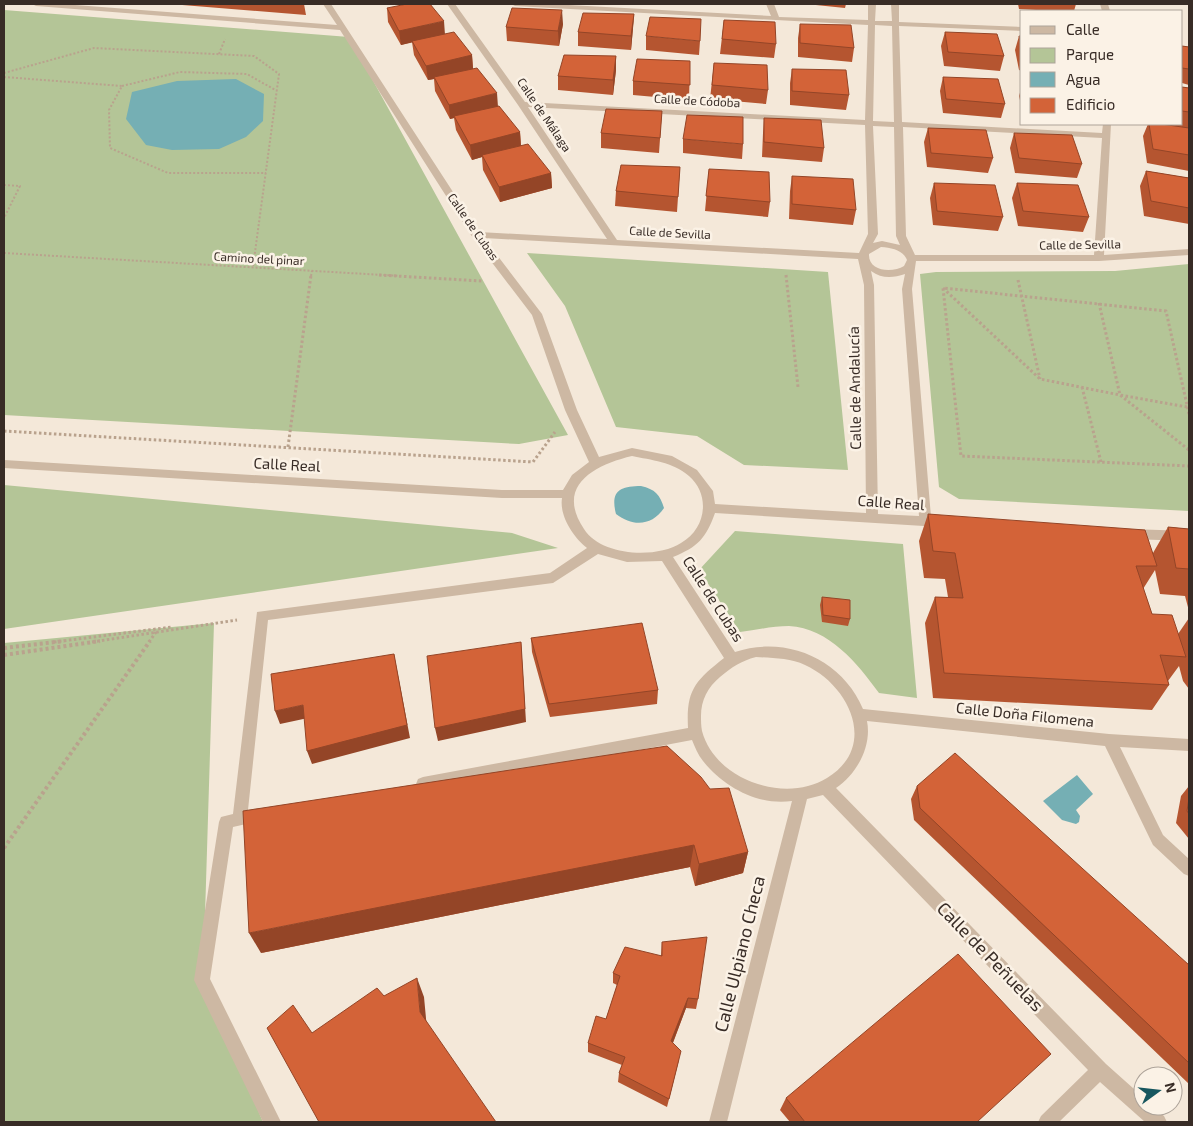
<svg xmlns="http://www.w3.org/2000/svg" width="1193" height="1126" font-family="'Exo 2',sans-serif">
<style>
.green{fill:#b4c597}
.water{fill:#75afb4}
.lines{fill:none;stroke-linecap:round;stroke-linejoin:round}
.path-far2{stroke:#b9a28d;stroke-width:2;stroke-dasharray:2 2;stroke-linecap:butt}
.path-far1{stroke:#b9a28d;stroke-width:3;stroke-dasharray:2.5 2.5;stroke-linecap:butt}
.path{stroke:#b9a28d;stroke-width:4;stroke-dasharray:3 3;stroke-linecap:butt}
.minor{fill:#cdb8a3;fill-rule:evenodd}
.wall{fill:#b55530}
.shaded-wall{fill:#944527}
.building{fill:#d36338;stroke:#944527}
.labels{text-anchor:middle;stroke-width:5;stroke-linejoin:round;paint-order:stroke}
.far-street-label{font-size:12px;fill:#382c26;stroke:#fbf2e6}
.street-label{font-size:15px;fill:#382c26;stroke:#fbf2e6}
.near-street-label{font-size:18px;fill:#382c26;stroke:#fbf2e6}
</style>
<rect width="100%" height="100%" fill="#f4e8d9"/>
<!-- green -->
<path class="green" d="M4,10L349,37L568,435L519,444L4,415Z
M527,253L828,272L848,470L744,465L697,436L616,427L565,306Z
M1189,264V511L959,499L939,487L920,274L936,272L1115,271Z
M4,485L512,533L558,548L4,629Z
M735,531L903,544L917,698L879,693C858,664 829,628 789,626C773,626 756,630 740,632L699,570Z
M214,623L203,980L263,1122H4V643Z"/>
<!-- water -->
<path class="water" d="M236,79L264,94L263,121L246,137L219,149L172,150L146,145L126,119L132,92L177,81Z
M641,486C655,489 660,495 664,508C652,526 633,527 616,514C610,491 620,486 641,486Z
M1077,775L1093,794L1076,810L1080,816L1079,822L1076,824L1062,820L1043,801Z"/>
<g class="lines">
<!-- path-far2 -->
<path class="path-far2" d="M219,54L225,39
M4,73L94,48L254,56L279,74L253,267
M4,77L122,86L109,110L110,148L168,173H266
M122,86L180,72L247,74L277,91
M4,185L20,186L4,218
M4,253L401,276
M311,276L312,271"/>
<!-- path-far1 -->
<path class="path-far1" d="M379,275L482,281
M786,275L798,387
M1018,280L1040,379
M943,288L1040,379L1120,395L1189,450
M1099,303L1120,395L1187,407
M1082,387L1101,462
M1189,414L1166,311L943,288L961,456L1189,466
M4,431L533,462L555,432
M288,447L311,275
M54,642L172,627
M92,642L237,620
M149,642L156,632"/>
<!-- path -->
<path class="path" d="M4,648L64,641
M4,655L100,641
M4,848L150,641"/>
<!-- minor -->
<path class="minor" d="M32,4H62L337,25L323,4H331L479,232L607,239L518,105L447,4H455L525,102L865,120L868,25L515,6L511,4H550L771,16L766,4H774L779,17L868,20V4H876L875,21H892L891,4H899V22L1022,27V31L899,26L902,122L1102,133L1103,124H1111L1104,255L1189,249V255L1099,261H916L912,289L931,517L944,519L946,522L944,525L940,527L715,513C706,538 698,547 673,557L735,652C786,635 842,659 863,709L1109,734L1189,739V751L1120,747L1163,835L1189,859V876L1184,874L1153,845L1105,746L867,721C872,746 857,774 836,788L1106,1064L1143,1097V1106H1153L1164,1116L1167,1122H1145L1100,1082L1059,1122H1038L1041,1116L1088,1070L823,795L807,799L727,1122H709L792,801C758,806 724,787 703,761C698,755 695,747 692,740L423,791L418,789L416,784L418,779L423,777L688,728C686,690 695,681 724,658L662,561L627,562L598,554L553,583L268,620L248,810L259,808L264,810L266,815L264,820L233,827L210,979L281,1122H263L194,980L219,822L221,817L233,814L257,612L550,573L587,548C574,538 559,516 562,498H502L4,468V460L502,490H563L572,475L589,462L565,410L532,315L471,235L340,30L36,6ZM875,25L892,26L894,122L873,121ZM528,107L865,125L868,234L859,253L617,240ZM873,126L894,127L896,236L900,245L882,241L873,243L878,234ZM903,127L1102,138L1094,255H915L906,236ZM484,238L858,259L864,285L866,513L715,504L713,491L697,470L672,456L632,448L599,457L577,410L542,314ZM881,247C892,248 903,250 907,260L904,266C893,273 868,272 869,254ZM871,271C882,279 893,278 905,274L902,289L919,516L878,514L874,285ZM632,456C651,460 673,462 689,476C711,495 706,529 681,543C656,559 601,556 584,529C555,486 594,465 632,456ZM756,657C772,658 790,658 805,665C849,685 879,746 827,778C785,804 715,780 702,731C701,726 701,721 701,716C701,700 708,687 720,677C732,667 741,661 756,657Z
M1100,4H1108L1110,11H1102Z
M1130,529L1189,531V541L1130,539L1126,537L1124,534L1126,531Z"/>
</g>
<!-- wall -->
<path class="wall" d="M170,4H304L306,15Z
M806,4H846L845,8Z
M1018,4H1076L1074,11H1053L1019,9Z
M387,8L445,34L472,55L473,69L497,106L520,132L521,146L551,173L552,188L500,202L483,170L482,157L472,160L456,130L454,118L450,119L435,91L434,79L428,80L414,55L412,42L401,45L388,22Z
M634,14L633,28L631,50L578,46V32Z
M724,20L776,44L774,58L720,54Z
M563,24L559,46L507,41L506,27Z
M800,24L854,48L852,62L798,57V38Z
M945,32L1004,56L1000,71L944,66L941,46Z
M646,36L700,41L699,55L646,50Z
M1019,36H1022V71L1019,70L1015,50Z
M1182,46L1189,47V85L1182,83Z
M616,56V70L613,95L558,90V76Z
M690,61L689,100L633,95V81Z
M714,63L768,90L766,104L710,99Z
M792,69L849,95L846,110L790,105V83Z
M943,77L1005,104L1001,118L943,113L940,91Z
M1022,86V109L1019,96Z
M1182,87L1189,88V128L1163,124H1182Z
M662,111L659,153L601,148V133Z
M764,118L824,148L822,162L762,157L763,133Z
M1148,124H1161L1189,128V171L1147,163L1143,136Z
M928,128L993,158L988,173L927,167L924,142Z
M1014,133L1082,164L1077,178L1015,173L1010,148Z
M683,139L743,144L742,159L683,153Z
M680,167L677,212L615,206L616,191Z
M709,169L770,202L768,217L705,211Z
M1146,171L1189,178V224L1144,216L1140,186Z
M792,176L856,210L853,225L789,219L790,191Z
M934,183L1003,217L998,231L933,225L930,198Z
M1017,183L1089,217L1083,232L1018,226L1012,198Z
M928,514L1153,553L1168,527L1189,529V611L1185,596L1160,594L1155,570L1143,589L1152,614L1178,634L1189,618V689L1183,681L1179,666L1168,681L1169,685L1152,710L933,698L925,623L935,597H948L945,579L924,578L919,541Z
M822,597L850,619L848,626L822,622L820,605Z
M531,638L658,690L657,704L550,717L532,652Z
M667,746L748,852L743,873L695,886L690,867L261,953Z
M917,786L1189,965V1084L914,820L911,799Z
M1189,786V839L1176,823L1181,796Z
M662,942L698,999L696,1009L686,1008L673,1043L679,1060L667,1107L618,1082L619,1073L622,1065L588,1052V1043L606,1019L617,985L613,983V973L661,956Z
M786,1098L978,1122H790L780,1110Z"/>
<!-- shaded-wall -->
<path class="shaded-wall" d="M562,10L563,24L559,46L558,31Z
M634,14L633,28L631,50V36Z
M444,21L445,35L401,45L399,31Z
M472,55L473,69L434,77V79L428,80L426,66Z
M616,56V70L613,95V80Z
M497,93L498,107L454,116V118L450,119L449,105Z
M520,132L521,147L482,155V157L472,160L470,145Z
M551,173L552,188L500,202L499,187Z
M521,642L526,722L438,741L435,728Z
M394,654L410,738L312,764L307,751Z
M303,705L308,718L280,724L275,711Z
M694,845L690,867L261,953L249,933Z
M748,852L743,873L695,886L699,864Z
M417,978L424,997L427,1029L420,1012Z
M688,998L686,1008L670,1050L671,1041Z"/>
<!-- building -->
<path class="building" d="M407,4H430L444,21L399,31L387,8Z
M512,8L562,10L558,31L506,27Z
M583,13L634,14L631,36L578,32Z
M650,17L701,19L700,41L646,36Z
M724,20L775,22L776,44L722,39Z
M800,24L851,25L854,48L800,43Z
M454,32L472,55L426,66L412,41Z
M945,32L997,34L1004,56L948,52Z
M1019,36H1022V48Z
M1182,46L1189,47V69L1182,68Z
M564,55L616,56L613,80L558,76Z
M637,59L690,61V85L633,81Z
M714,63L767,65L768,90L712,85Z
M477,68L497,93L449,105L434,77Z
M792,69L846,70L849,95L792,91Z
M943,77L998,79L1005,104L946,99Z
M1182,87L1189,88V112L1182,111Z
M499,106L520,132L470,145L454,116Z
M606,109L662,111L660,138L601,133Z
M687,115L743,117V144L683,139Z
M764,118L821,120L824,148L764,142Z
M1149,124H1161L1189,128V155L1153,149Z
M928,128L986,130L993,158L931,153Z
M1014,133L1072,135L1082,164L1019,158Z
M528,144L551,173L499,187L482,155Z
M621,165L680,167L678,197L616,191Z
M709,169L769,172L770,202L706,196Z
M1146,171L1189,178V208L1151,201Z
M792,176L853,179L856,210L792,204Z
M934,183L995,185L1003,217L937,211Z
M1017,183L1078,185L1089,217L1023,211Z
M928,514L1145,530L1157,566H1136L1152,614L1172,615L1186,657L1160,655L1169,685L944,673L935,597L963,598L955,553L933,551Z
M1168,527L1189,529V569L1176,568Z
M822,597L850,600V619L823,615Z
M642,623L658,690L549,704L531,638Z
M521,642L525,709L435,728L427,656Z
M394,654L407,725L307,751L303,705L275,711L271,674Z
M667,746L701,777L710,789L729,788L748,852L699,864L694,845L249,933L243,811Z
M955,753L1189,965V1063L920,808L917,786Z
M1189,798V814L1187,811Z
M707,937L698,999L688,998L671,1041L681,1051L669,1099L619,1073L625,1057L588,1043L596,1016L606,1019L620,976L613,973L625,947L662,956V942Z
M958,954L1051,1054L977,1122H805L786,1098Z
M417,978L420,1012L496,1122H319L267,1028L293,1005L312,1033L377,988L384,996Z"/>
<g class="labels">
<!-- far-street labels -->
<g class="far-street-label">
<text transform="translate(697 101) rotate(3)" y="4">Calle de Códoba</text>
<text transform="translate(544 115) rotate(56)" y="4">Calle de Málaga</text>
<text transform="translate(473 227) rotate(55)" y="4">Calle de Cubas</text>
<text transform="translate(670 233) rotate(3)" y="4">Calle de Sevilla</text>
<text transform="translate(1080 245) rotate(-1)" y="4">Calle de Sevilla</text>
<text transform="translate(259 259) rotate(3)" y="4">Camino del pinar</text>
</g>
<!-- street labels -->
<g class="street-label">
<text transform="translate(855 388) rotate(-91)" y="5">Calle de Andalucía</text>
<text transform="translate(287 465) rotate(3)" y="5">Calle Real</text>
<text transform="translate(891 503) rotate(4)" y="5">Calle Real</text>
<text transform="translate(713 599) rotate(57)" y="5">Calle de Cubas</text>
<text transform="translate(1025 715) rotate(6)" y="5">Calle Doña Filomena</text>
</g>
<!-- near-street labels -->
<g class="near-street-label">
<text transform="translate(740 954) rotate(-76)" y="6">Calle Ulpiano Checa</text>
<text transform="translate(990 957) rotate(46)" y="6">Calle de Peñuelas</text>
</g>
</g>
<!-- border -->
<rect width="1193" height="1126" fill="none" stroke="#382c26" stroke-width="10"/>
<!-- legend -->
<rect x="1020" y="10" width="162" height="115" fill="#fbf2e6" stroke="#ada399"/>
<rect x="1030" y="26" width="25" height="8" fill="#cdb8a3" stroke="#ada399"/>
<text x="1066" y="35" font-size="15" fill="#382c26">Calle</text>
<rect x="1030" y="48" width="25" height="15" fill="#b4c597" stroke="#ada399"/>
<text x="1066" y="60" font-size="15" fill="#382c26">Parque</text>
<rect x="1030" y="72" width="25" height="15" fill="#75afb4" stroke="#ada399"/>
<text x="1066" y="85" font-size="15" fill="#382c26">Agua</text>
<rect x="1030" y="98" width="25" height="15" fill="#d36338" stroke="#ada399"/>
<text x="1066" y="110" font-size="15" fill="#382c26">Edificio</text>
<!-- north arrow -->
<g transform="translate(1158 1091) rotate(75)"><circle r="24" fill="#fbf2e6" stroke="#ada399"/>
<path d="M0-4L9 19L0 12L-9 19Z" fill="#17565e"/>
<text y="-8" font-size="14" font-weight="bold" text-anchor="middle" fill="#382c26">N</text>
</g>
</svg>
